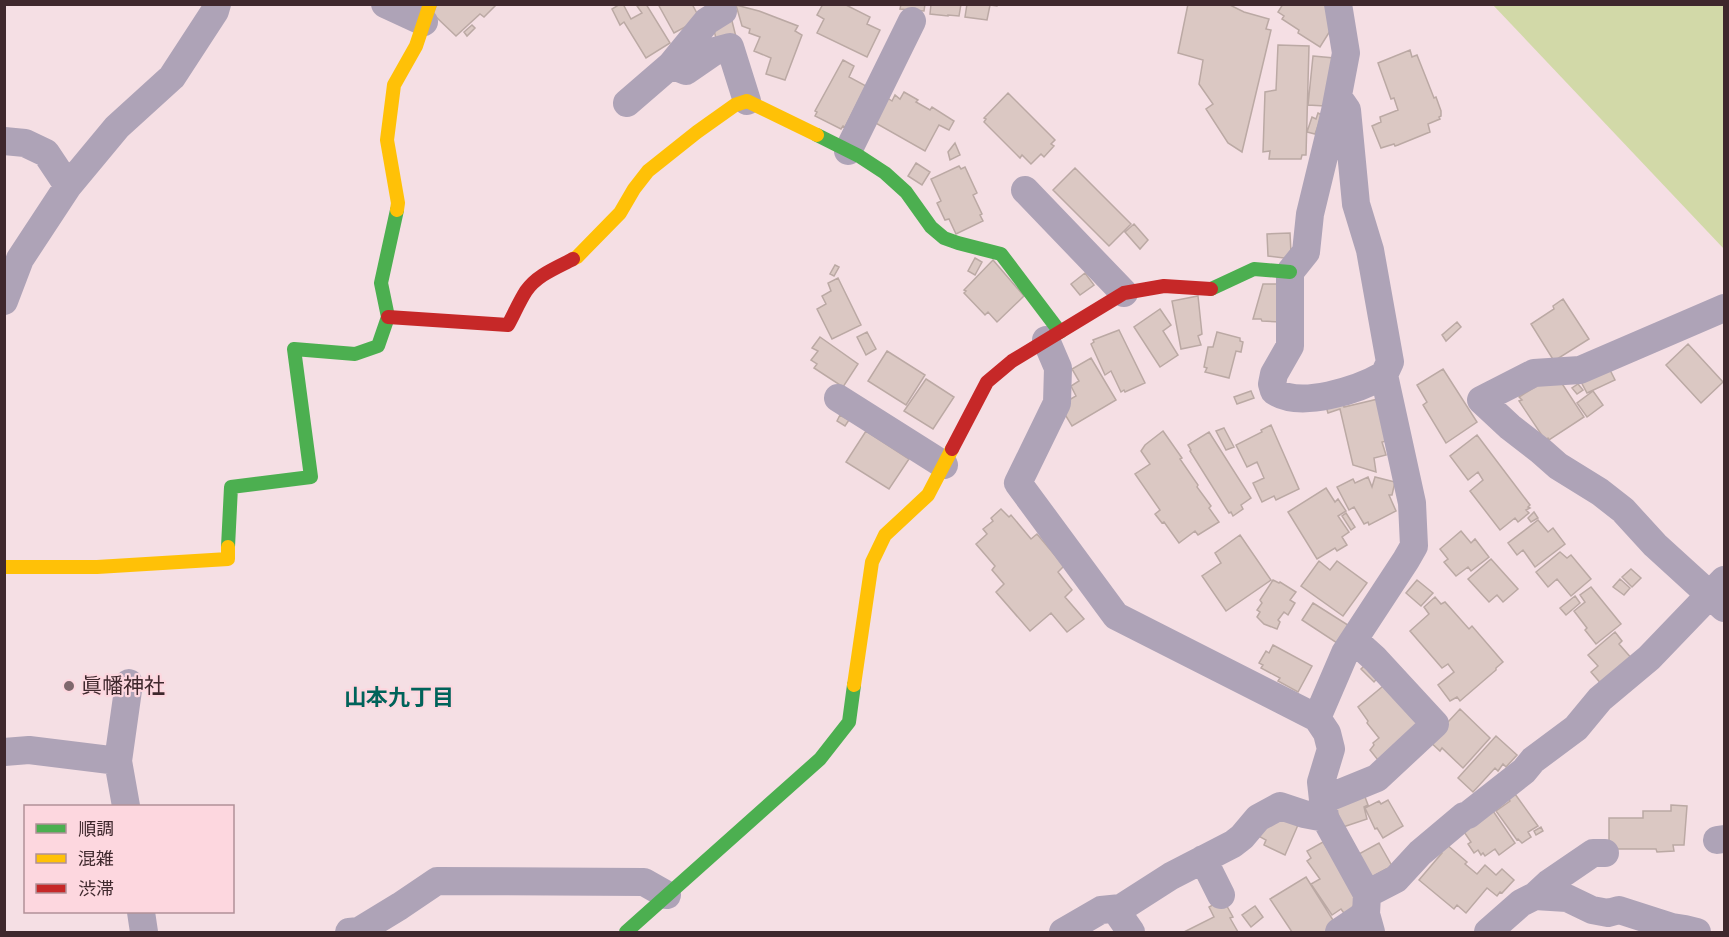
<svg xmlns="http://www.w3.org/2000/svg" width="1729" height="937" font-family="Roboto,'Noto Sans JP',sans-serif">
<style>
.green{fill:#d2d9a8}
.building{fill:#dbc8c3;stroke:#bba9a4;stroke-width:1.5}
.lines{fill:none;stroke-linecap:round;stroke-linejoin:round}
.street{stroke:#aea3b7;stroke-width:28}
.fast{stroke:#4caf50;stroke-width:14}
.slow{stroke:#ffc107;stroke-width:14}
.jam{stroke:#c62828;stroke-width:14}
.poi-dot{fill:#7f686d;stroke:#fdd7df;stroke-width:2}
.labels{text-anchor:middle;stroke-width:4.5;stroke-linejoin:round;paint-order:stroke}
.poi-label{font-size:21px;fill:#3f282d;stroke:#fdd7df;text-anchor:start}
.neighbourhood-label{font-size:22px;font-weight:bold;fill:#00635a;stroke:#fdd7df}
</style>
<rect width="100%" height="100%" fill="#f5dfe4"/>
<!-- green -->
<path class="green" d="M1493,5H1724V249Z"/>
<!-- building -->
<path class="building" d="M437,4H497L484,17L480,14L456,36L433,14Z
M620,4H623L631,19L642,13L637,6L646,4L670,43L646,58L624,22L620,25L612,9Z
M658,4H692L700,19L674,33Z
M823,4H844L870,17L867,24L880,30L867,57L817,33L824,19L817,15Z
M901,4H925L924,11L900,9Z
M931,4H961L959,16L948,15V16L930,14Z
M967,4H998L997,6L990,5L987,20L965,17Z
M1188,4H1228L1244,12L1269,19L1266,29L1271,30L1242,152L1228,143L1206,109L1213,104L1199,84L1203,60L1178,53Z
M1283,4H1331L1335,23L1320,47L1298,33L1299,30L1282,19L1284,16L1278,12Z
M736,5L759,11L798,26L795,31L802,35L785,80L766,74L771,58L754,51L760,37L749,33L750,29L742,26Z
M731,17L736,37L717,42L712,23Z
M472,25L475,28L467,36L464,32Z
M1278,45L1309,46L1306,155H1302L1301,159H1269L1270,151L1263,152L1265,92L1276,90Z
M1410,50L1412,57L1417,55L1434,98L1436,97L1441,111V116L1439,117L1440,119L1428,124L1430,132L1398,145L1395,146L1394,144L1381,148L1372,126L1381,122L1380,117L1398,110L1394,98L1391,99L1378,63Z
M1313,56L1334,58L1325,106L1308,105Z
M843,60L854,66L849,77L866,86L845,127L843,126L841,129L815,116L817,112L815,111Z
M904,92L918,100L916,102L930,110L932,107L954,121L949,130L939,125L925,151L872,121L886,97L892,101L895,95L900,99Z
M1008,93L1055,140L1051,144L1054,146L1044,157L1041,154L1031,164L1022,155L1020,158L984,122L986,119L984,118Z
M1318,113L1322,115L1315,134L1307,132L1312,117L1316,119Z
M955,143L960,155L950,160L948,152Z
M916,163L930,172L922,185L908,176Z
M959,166L961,169L965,167L977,193L973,195L982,214L980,215L983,221L956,234L949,219L945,220L937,203L941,201L931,179Z
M1075,168L1131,224L1109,246L1053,190Z
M1134,224L1148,240L1140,249L1125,232Z
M1290,233L1291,253L1284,258L1268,256L1267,234Z
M975,258L982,262L975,275L968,271Z
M993,260L1024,296L997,322L988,312L985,315L964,293L966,291L964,290Z
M835,265L839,267L834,276L830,274Z
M1085,273L1094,285L1080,295L1071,284Z
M838,278L861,325L832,339L817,309L826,304L822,296L831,291L828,283Z
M1263,284H1281V322L1262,321L1261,319H1253Z
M1198,296L1202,334L1198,336L1201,345L1181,349L1172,301Z
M1563,299L1589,339L1554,361L1531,324L1554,309L1553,306Z
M1160,309L1171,325L1163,331L1178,355L1160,367L1134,327Z
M1457,322L1461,327L1446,341L1442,335Z
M1119,330L1145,383L1125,392L1124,390L1121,392L1111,371L1105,375L1091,344L1094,342L1093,340Z
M867,332L876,349L866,355L857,337Z
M1217,332L1240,338V341L1243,342L1241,352L1236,351L1229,378L1205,372L1207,368L1204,367L1208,347H1213Z
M820,337L858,364L843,387L814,368L817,364L811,360L818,351L812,348Z
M1688,344L1723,382L1701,403L1666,365Z
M887,351L925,375L906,405L868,381Z
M1091,358L1116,400L1072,426L1061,408L1062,404L1076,396L1071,386L1079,381L1072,369Z
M1607,364L1615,380L1587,393L1579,378Z
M1443,369L1477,422L1446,443L1423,405L1427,402L1417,385Z
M926,379L954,397L933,429L904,411Z
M1548,379H1559L1584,417L1549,440L1548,438L1545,440L1519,401L1522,400L1519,397Z
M1578,384L1583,390L1577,394L1572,388Z
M1251,391L1254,398L1237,404L1234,397Z
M1593,391L1603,405L1587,417L1577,403Z
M1340,395L1344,407L1378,399L1387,441L1382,442L1386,455L1374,458L1376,472L1353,465L1340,409L1328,413L1324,400Z
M840,415L849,420L845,426L837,421Z
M1271,425L1299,489L1276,500L1274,496L1262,502L1253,483L1264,478L1257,462L1247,467L1236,445L1262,432L1261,430Z
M1224,428L1234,447L1226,450L1216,431Z
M866,431L909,459L889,489L846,462Z
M1163,431L1182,458L1180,459L1198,485L1197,487L1211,506L1209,508L1219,522L1198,535L1195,531L1179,543L1164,522L1162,523L1155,514L1160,510L1135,474L1150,464L1141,451L1145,445Z
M1209,432L1251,498L1241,505L1243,509L1233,516L1231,512L1229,513L1190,451L1191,450L1188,445Z
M1477,435L1530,505L1528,507L1530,508L1526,510L1529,513L1518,522L1515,518L1500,530L1470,491L1483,480L1478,472L1468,480L1450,456Z
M1368,477L1372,487L1375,477L1395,482L1392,495H1389L1396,511L1369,525L1368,522L1364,524L1354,507L1349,510L1337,487L1353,479L1355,483Z
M1326,488L1335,502L1338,499L1346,511L1338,516L1349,532L1342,537L1347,545L1337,551L1335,548L1317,559L1288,512Z
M1001,509L1009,517L1011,515L1031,539L1037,534L1064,566L1058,572L1072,590L1065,597L1084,619L1067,632L1051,613L1030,631L996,592L1004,584L992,570L995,566L976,544L987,534L983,529L993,521L991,518Z
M1534,512L1538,518L1531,522L1528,518Z
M1346,513L1355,527L1351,530L1342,516Z
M1538,520L1548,532L1553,528L1565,544L1535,567L1523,550L1517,555L1508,543Z
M1461,531L1471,543L1475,539L1489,557L1471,571L1468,567L1456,576L1444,562L1448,559L1440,549Z
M1240,535L1271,580L1226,611L1202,576L1221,563L1215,553Z
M1560,552L1567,558L1571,555L1591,579L1571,596L1557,579L1548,587L1536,572Z
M1491,559L1518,589L1503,602L1497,595L1489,602L1468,579Z
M1319,561L1330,570L1337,561L1367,583L1343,616L1301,586Z
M1631,569L1641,578L1632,587L1622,577Z
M1620,579L1630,588L1624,595L1613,587Z
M1273,580L1279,583L1280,582L1296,592L1290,600L1295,603L1288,615L1284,612L1278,620L1280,622L1277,629L1264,624L1257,617L1260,612L1257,610L1262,603L1260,600Z
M1417,580L1433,593L1421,606L1406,593Z
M1591,587L1621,624L1596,644L1585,630L1587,628L1574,611L1585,602L1580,595Z
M1575,596L1580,603L1566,615L1560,608Z
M1435,597L1441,604L1445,602L1469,629L1472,626L1503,662L1496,668V670L1460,701L1457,697L1450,701L1438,685L1454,672L1448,664L1442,668L1410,631L1429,614L1424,607Z
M1313,603L1351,627L1340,645L1302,620Z
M1615,632L1622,641L1619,644L1633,660L1603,686L1591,672L1598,666L1588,655Z
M1273,645L1312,666L1298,692L1278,681L1280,678L1261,668L1263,665L1259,663L1266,651L1269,653Z
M1370,660L1382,673L1374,682L1361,669Z
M1388,682L1427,727L1382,765L1370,750L1374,745L1373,743L1379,738L1367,723L1368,721L1358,707Z
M1460,709L1490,738L1463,768L1442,748L1440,751L1426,738L1448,722Z
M1496,736L1517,755L1506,767L1503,764L1498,771L1495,768L1473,792L1458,778Z
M1362,789L1368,805L1364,807L1367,819L1343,827L1334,804Z
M1515,794L1538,826L1528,832L1531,837L1522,843L1518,839L1517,840L1496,811L1510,801L1509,799Z
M1388,800L1403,826L1383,838L1377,828L1375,829L1365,808L1379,801L1381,804Z
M1671,805L1687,806L1684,845H1673L1674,851L1657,852L1656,849H1609V818H1643V811H1671Z
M1491,808L1515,843L1499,855L1495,849L1485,856L1483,853L1481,855L1478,850L1474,853L1468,844L1471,842L1462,829Z
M1277,816L1298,825L1285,855L1264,845L1266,840L1253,833Z
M1541,827L1543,831L1536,835L1534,831Z
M1323,842L1359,898L1346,916L1341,909L1332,915L1311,884L1320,879L1307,861L1311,858L1307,851Z
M1379,843L1392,866L1370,878L1357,855Z
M1446,844L1467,862L1465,864L1477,874L1485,865L1496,875L1502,869L1514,880L1502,893L1500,892L1497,896L1487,888L1466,913L1457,905L1454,909L1419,880L1442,853L1440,851Z
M1306,877L1338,928L1332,932H1292L1270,899Z
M1223,899L1233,917L1230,918L1238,932H1184L1214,917L1209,907Z
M1255,906L1263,917L1251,927L1242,915Z"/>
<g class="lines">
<!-- street -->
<path class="street" d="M385,4L424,22
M1338,4L1346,53L1335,111L1310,214L1306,252L1290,272V346L1274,374L1272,384L1274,391C1300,409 1358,390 1384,375
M671,65L686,71L715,51L730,47L747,101
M627,103L671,65L707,21L723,11
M4,141L25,143L46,153L68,186
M848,151L912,21
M1025,190L1124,293
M4,301L20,259L68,186L117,127L172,77L215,11L217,4
M1724,308L1580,370L1534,373L1481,400L1510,427L1541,451L1558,466L1600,492L1623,510L1655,545L1724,608
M1046,340L1058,368L1057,403L1018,483L1116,616L1317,718L1327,733L1331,749L1321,782L1325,818L1367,894L1366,914L1371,932
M838,398L944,465
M1317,718L1345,653L1406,560L1414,546L1412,503L1384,375L1390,362L1370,250L1356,204L1347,110L1338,97
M4,752L29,750L118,761
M1323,800L1377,778L1435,724L1375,659L1354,640
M126,806L118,761L129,683
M1717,840L1724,839
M1203,859L1221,895
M1367,894L1396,879L1420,853L1464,816L1468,815L1524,771L1533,760L1576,728L1600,699L1649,658L1724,580
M1535,896L1549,883L1593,853H1605
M1115,909L1131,932
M141,912L144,932
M349,932L359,931L400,906L437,881L644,882L667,895
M1063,932L1101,910L1121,908L1171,876L1233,844L1242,837L1258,818L1280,806L1304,814L1325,818
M1339,932L1366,914
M1488,932L1521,903L1535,896L1567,898L1592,910L1608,913L1619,910L1672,927L1685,929L1697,932"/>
<!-- fast -->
<path class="fast" d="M817,135L859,156L885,173L906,192L931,227L944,238L958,243L1001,254L1060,332
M1211,289L1254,269L1290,272
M228,547L231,487L311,477L294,349L355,354L378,346L388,317L381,283L397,210
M626,932L820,759L849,722L854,685"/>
<!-- slow -->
<path class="slow" d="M397,210L398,203L387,140L394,85L416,46L430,4
M573,259L577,257L620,213L634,189L648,171L697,132L735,105L747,101L817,135
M4,567H97L228,559V547
M854,685L872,562L885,535L928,495L952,449"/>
<!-- jam -->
<path class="jam" d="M388,317L508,325C514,314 519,302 526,291C537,275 556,268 573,259
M952,449L987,382L1012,361L1124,293L1164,286L1211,289"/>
</g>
<!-- markers -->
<circle class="poi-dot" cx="69" cy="686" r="6"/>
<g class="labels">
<!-- poi labels -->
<g class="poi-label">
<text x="81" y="693">眞幡神社</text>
</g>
<!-- neighbourhood labels -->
<g class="neighbourhood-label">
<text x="399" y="705">山本九丁目</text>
</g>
</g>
<!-- border -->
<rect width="1729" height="937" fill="none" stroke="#3f282d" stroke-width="12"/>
<!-- legend -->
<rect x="24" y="805" width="210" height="108" fill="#fdd7df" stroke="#b19198" stroke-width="1.5"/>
<rect x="36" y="824" width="30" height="9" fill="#4caf50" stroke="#b19198" stroke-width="1.5"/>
<text x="78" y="835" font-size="18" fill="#3f282d">順調</text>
<rect x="36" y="854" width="30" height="9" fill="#ffc107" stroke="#b19198" stroke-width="1.5"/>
<text x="78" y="865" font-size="18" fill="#3f282d">混雑</text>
<rect x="36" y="884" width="30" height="9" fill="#c62828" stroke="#b19198" stroke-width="1.5"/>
<text x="78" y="895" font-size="18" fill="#3f282d">渋滞</text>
</svg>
